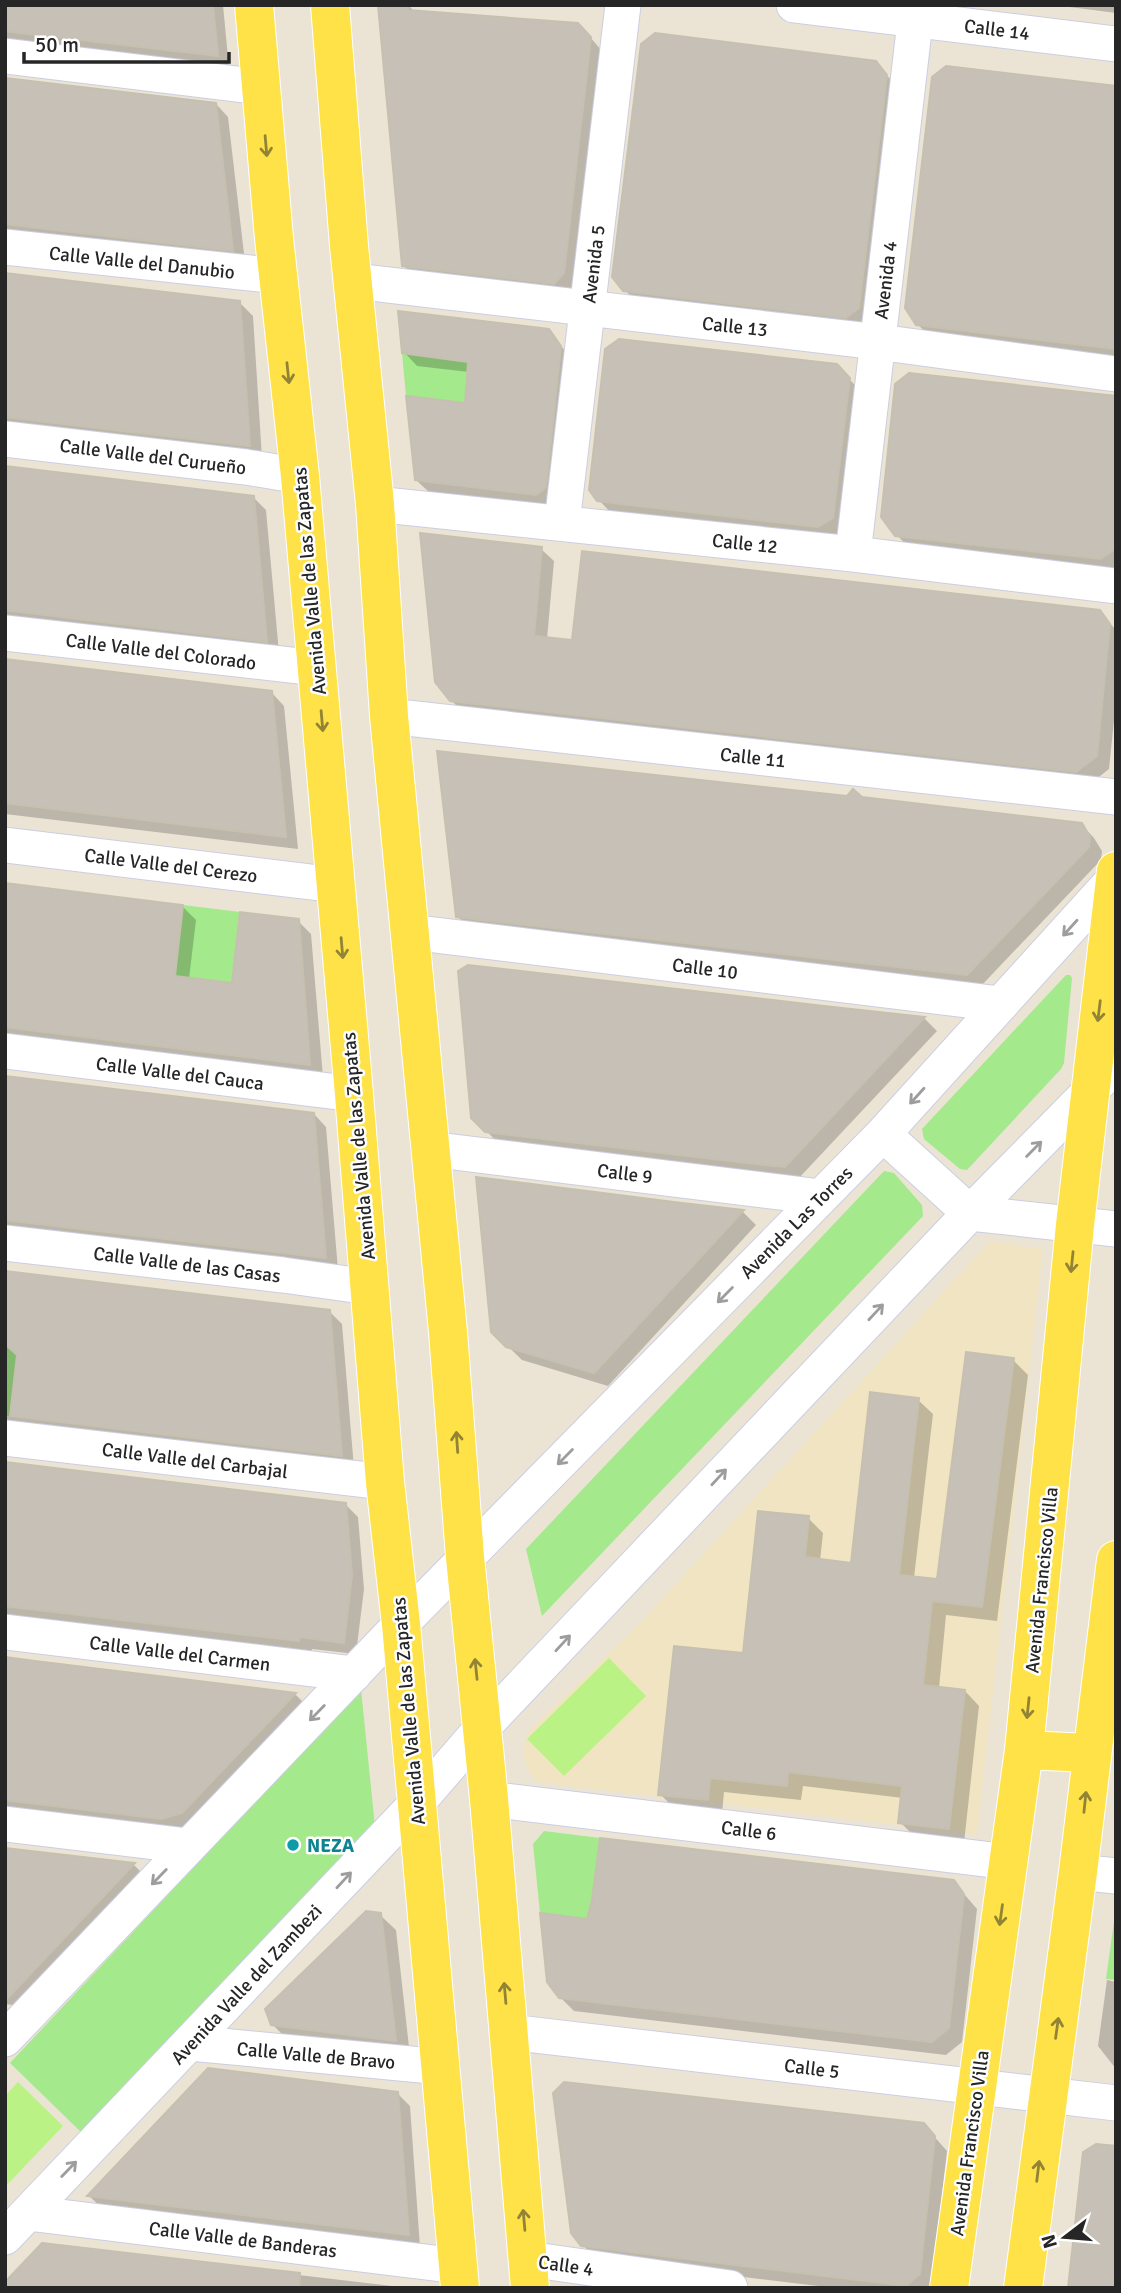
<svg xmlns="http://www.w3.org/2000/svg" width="1121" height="2293" font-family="Signika,sans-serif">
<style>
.education{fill:#f0e4c2}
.green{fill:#a4e98b}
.pitch{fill:#bbf285}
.shadow{fill:#0003}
.building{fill:#c6c0b6;stroke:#c6c0b0;stroke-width:2}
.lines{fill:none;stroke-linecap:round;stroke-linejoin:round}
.minor-casing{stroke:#cbcee2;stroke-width:37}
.major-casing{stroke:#fff;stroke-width:40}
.minor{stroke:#fff;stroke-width:35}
.major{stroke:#ffe247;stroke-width:38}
.oneway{stroke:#928436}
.oneway2{stroke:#9d9d9d}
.culture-dot{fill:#0f9aa8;stroke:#fff;stroke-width:2.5}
.labels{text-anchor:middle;stroke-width:5;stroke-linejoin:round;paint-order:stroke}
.street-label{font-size:19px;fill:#262626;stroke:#fff}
.culture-label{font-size:19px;font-weight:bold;fill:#0d838f;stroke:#fff;text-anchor:start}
</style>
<rect width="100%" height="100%" fill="#ebe4d5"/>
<!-- education -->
<path class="education" d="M990,1241L1043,1249L977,1834L537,1782L529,1772L524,1759V1745L529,1731L637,1626Z"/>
<!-- green -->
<path class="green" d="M402,353L468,362L465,403L406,396Z
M183,905L240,912L232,983L175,976Z
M1066,975H1070L1072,978L1064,1063L1061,1069L967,1170L960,1169L924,1139L922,1129Z
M884,1171L894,1173L922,1205L923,1216L542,1616L526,1549Z
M5,1343L18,1345L10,1416H5Z
M361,1689L375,1827L82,2133L10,2063Z
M544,1831L600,1838L590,1919L540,1913L533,1844Z
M1116,1907V1980L1106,1979Z"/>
<!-- pitch -->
<path class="pitch" d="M609,1658L646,1696L564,1776L527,1739Z
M18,2082L63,2126L5,2187V2096Z"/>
<!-- shadow -->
<path class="shadow" d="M5,5H223L229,68L5,41Z
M408,5L415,12L590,37L602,51L576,285L567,295L416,278L403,265Z
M1054,5H1116V13Z
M875,62L899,89L870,321L859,329L637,303L625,290Z
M5,80L216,104L228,117L245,262L5,235Z
M1116,88V359L930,336L917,324Z
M5,274L240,303L253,316L262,458L5,427Z
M548,331L573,360L550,508L430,493L416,480L466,405L469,372L417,366L404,352Z
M836,366L862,392L845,530L831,539L611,513L598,499Z
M1116,398V573L911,550L897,535Z
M5,468L253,497L266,510L279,653L5,621Z
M541,549L554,561L547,639L573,642L1099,611L1116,630V701L1109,769L1090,784L464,713L451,700Z
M5,661L271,692L284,706L298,849L5,814Z
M862,799L1081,824L1094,838L1102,851L1101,860L980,987L471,930L458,917Z
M5,885L182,906L196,920L189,979L233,985L298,921L311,934L323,1077L5,1038Z
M469,966L925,1019L937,1031L798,1179L499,1144L473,1117Z
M5,1078L314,1114L326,1127L338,1270L5,1230Z
M478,1179L743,1212L756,1225L608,1386L522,1360L493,1332Z
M5,1272L330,1312L342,1324L354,1468L5,1426Z
M1013,1360L1028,1375L997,1621L946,1615L939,1688L965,1691L979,1706L964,1843L915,1837L900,1822L903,1798L803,1786L801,1800L724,1792L722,1814L675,1809L660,1794L744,1655L808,1518L823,1533L820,1561L853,1565L918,1400L933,1414L914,1578L939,1581Z
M5,1464L345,1504L358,1517L364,1589L356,1654L312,1649L311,1653L5,1617Z
M5,1659L295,1694L307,1706L195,1825L174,1831L5,1810Z
M5,1850L134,1865L146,1877L31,2000L13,2005L5,2004Z
M953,1881L977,1909L962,2042L946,2055L574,2011L560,1997L588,1921Z
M380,1915L396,1930L410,2056L288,2040L272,2024Z
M1107,1980L1116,1982V2069L1098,2046Z
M397,2093L410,2106L420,2247L101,2207L89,2196Z
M923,2124L947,2151L931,2288H835L596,2259L583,2245Z
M43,2245L409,2288H5Z"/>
<!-- building -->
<path class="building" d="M5,5H213L218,56L5,31Z
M378,5H408V10L578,23L591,37L564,273L554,284L402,266Z
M655,33L876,61L887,75L859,308L846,318L623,291L612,277L641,44Z
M946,66L1116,86V349L916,325L905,308L932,77Z
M5,78L216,103L233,251L5,224Z
M5,273L240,301L250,446L5,417Z
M398,311L549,329L561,346L546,487L536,495L415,480L406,396L465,403L468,362L402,353Z
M619,339L837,364L850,378L833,518L818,527L597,501L589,490L605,349Z
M909,373L1116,396V548L1101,559L895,536L881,517L895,384Z
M5,466L254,496L267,642L5,610Z
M420,533L542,547L534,636L572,640L582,551L1100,610L1110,624L1097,756L1076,772L450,701L435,682Z
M5,659L272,691L286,837L5,803Z
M437,751L847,796L853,789L862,797L1082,823L1090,837L1089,847L967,975L456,917Z
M5,883L183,905L175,976L232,983L240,912L299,919L310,1065L5,1027Z
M468,965L824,1006L925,1017L785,1167L765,1165L485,1132L471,1118L458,971Z
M5,1076L314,1113L326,1258L5,1220Z
M476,1177L682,1203L744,1210L594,1373L506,1347L491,1332Z
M5,1271L330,1310L342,1456L10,1416L17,1355L5,1344Z
M966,1352L1014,1358L982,1607L932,1601L923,1685L965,1690L949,1829L898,1823L902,1786L788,1772L787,1786L710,1778L708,1800L658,1795L674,1646L743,1653L758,1511L809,1516L805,1557L851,1563L870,1392L919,1398L899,1575L937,1579Z
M5,1462L346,1503L352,1575L344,1643L300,1637L299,1641L5,1606Z
M5,1657L35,1661L296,1693L182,1813L161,1819L5,1800Z
M600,1838L954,1880L964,1894L949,2028L932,2042L559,1998L547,1982L540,1913L587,1919L592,1900Z
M5,1848L135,1863L5,2001Z
M366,1911L381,1913L396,2041L271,2025L265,2009Z
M208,2068L398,2092L409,2235L87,2196Z
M564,2082L924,2123L935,2136L920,2274L906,2286L581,2246L571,2233L553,2093Z
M1096,2144L1116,2146V2288H1068L1083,2152Z
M42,2243L300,2273L299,2288H5V2282Z"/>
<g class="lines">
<!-- minor casing -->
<g class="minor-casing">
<path id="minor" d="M794,5L1116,44
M5,56L261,87
M5,247L279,276
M354,281L878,342L1116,374
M5,439L246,467L300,476
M375,504L853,554L1116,586
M562,523L623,5
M853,554L917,5
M5,633L317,668
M389,716L1116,797
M5,845L336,885
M410,932L1000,1004
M5,1051L354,1094
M883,1134L970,1213L1116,1229
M429,1149L821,1197
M5,1243L283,1275L369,1287
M5,1438L385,1482
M5,1632L354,1674
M489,1799L1009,1862
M5,1824L188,1846
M1078,1872L1116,1876
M509,2032L1116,2103
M5,2039L401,1624L883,1134L1116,877
M190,2043L442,2067
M28,2213L458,2266
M5,2237L417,1803L482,1728L970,1213L1116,1065
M528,2259L730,2288"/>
</g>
<!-- major casing -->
<g class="major-casing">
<path id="major" d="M254,5L274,238L300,476L354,1094L385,1482L401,1624L460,2288
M330,5L349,246L375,504L389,716L448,1332L465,1557L489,1799L530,2288
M1024,1750L1091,1753
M949,2288L1024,1750L1075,1225L1116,871
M1023,2288L1078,1872L1116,1560"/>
</g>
<!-- minor -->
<use href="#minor" class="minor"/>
<!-- major -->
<use href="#major" class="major"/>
</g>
<!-- one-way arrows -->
<defs><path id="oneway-shaft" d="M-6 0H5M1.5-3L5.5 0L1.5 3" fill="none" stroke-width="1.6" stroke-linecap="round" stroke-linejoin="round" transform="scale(1.75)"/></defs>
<g class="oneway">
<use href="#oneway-shaft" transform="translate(266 146) rotate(85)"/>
<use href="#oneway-shaft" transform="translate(288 373) rotate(84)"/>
<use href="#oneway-shaft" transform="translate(322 721) rotate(85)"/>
<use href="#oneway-shaft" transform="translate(342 948) rotate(85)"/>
<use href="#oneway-shaft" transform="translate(1099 1011) rotate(97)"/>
<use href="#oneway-shaft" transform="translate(1072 1262) rotate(96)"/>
<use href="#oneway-shaft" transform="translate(457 1442) rotate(-94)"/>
<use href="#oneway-shaft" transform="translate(476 1669) rotate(-96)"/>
<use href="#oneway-shaft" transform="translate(1028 1708) rotate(96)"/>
<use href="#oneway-shaft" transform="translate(1085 1802) rotate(-84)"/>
<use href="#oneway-shaft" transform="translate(1001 1915) rotate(98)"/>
<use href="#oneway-shaft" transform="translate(505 1993) rotate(-95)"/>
<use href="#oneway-shaft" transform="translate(1057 2028) rotate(-82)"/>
<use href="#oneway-shaft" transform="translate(1038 2171) rotate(-83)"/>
<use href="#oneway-shaft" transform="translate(524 2220) rotate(-95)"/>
</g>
<g class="oneway2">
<use href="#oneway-shaft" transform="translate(1070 928) rotate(132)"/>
<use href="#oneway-shaft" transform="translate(917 1096) rotate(132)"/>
<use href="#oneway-shaft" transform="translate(1034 1149) rotate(-45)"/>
<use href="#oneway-shaft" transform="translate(725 1295) rotate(135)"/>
<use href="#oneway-shaft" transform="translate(876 1312) rotate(-47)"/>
<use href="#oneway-shaft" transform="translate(565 1457) rotate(135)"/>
<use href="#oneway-shaft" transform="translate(719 1477) rotate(-47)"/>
<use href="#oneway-shaft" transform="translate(563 1643) rotate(-47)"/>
<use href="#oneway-shaft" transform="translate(317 1713) rotate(134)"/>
<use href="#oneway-shaft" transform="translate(159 1877) rotate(134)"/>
<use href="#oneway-shaft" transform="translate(344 1880) rotate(-47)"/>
<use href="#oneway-shaft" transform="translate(69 2169) rotate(-46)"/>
</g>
<!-- markers -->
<circle class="culture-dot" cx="293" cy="1845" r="7"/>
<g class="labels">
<!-- street labels -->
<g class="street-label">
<text transform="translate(997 29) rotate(7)" y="7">Calle 14</text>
<text transform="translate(142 262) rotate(6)" y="7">Calle Valle del Danubio</text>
<text transform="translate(593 264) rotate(-83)" y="7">Avenida 5</text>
<text transform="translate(885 280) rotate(-83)" y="7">Avenida 4</text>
<text transform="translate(735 326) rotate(6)" y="7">Calle 13</text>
<text transform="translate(153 456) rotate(7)" y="7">Calle Valle del Curueño</text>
<text transform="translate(745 543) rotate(6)" y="7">Calle 12</text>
<text transform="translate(309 581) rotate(-95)" y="7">Avenida Valle de las Zapatas</text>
<text transform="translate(161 651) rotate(7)" y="7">Calle Valle del Colorado</text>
<text transform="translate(753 757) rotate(6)" y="7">Calle 11</text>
<text transform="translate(171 865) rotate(7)" y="7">Calle Valle del Cerezo</text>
<text transform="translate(705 968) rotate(7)" y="7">Calle 10</text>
<text transform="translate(180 1073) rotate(7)" y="7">Calle Valle del Cauca</text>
<text transform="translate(358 1146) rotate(-95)" y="7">Avenida Valle de las Zapatas</text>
<text transform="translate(625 1173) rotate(7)" y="7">Calle 9</text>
<text transform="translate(796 1222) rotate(-45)" y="7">Avenida Las Torres</text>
<text transform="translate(187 1264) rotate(7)" y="7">Calle Valle de las Casas</text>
<text transform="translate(195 1460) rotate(7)" y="7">Calle Valle del Carbajal</text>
<text transform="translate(1041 1580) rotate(-84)" y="7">Avenida Francisco Villa</text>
<text transform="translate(180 1653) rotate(7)" y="7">Calle Valle del Carmen</text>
<text transform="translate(408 1711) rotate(-95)" y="7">Avenida Valle de las Zapatas</text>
<text transform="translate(749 1830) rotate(7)" y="7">Calle 6</text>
<text transform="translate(246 1984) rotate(-47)" y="7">Avenida Valle del Zambezi</text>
<text transform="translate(316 2055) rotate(5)" y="7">Calle Valle de Bravo</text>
<text transform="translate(812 2068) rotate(7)" y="7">Calle 5</text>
<text transform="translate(969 2143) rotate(-82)" y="7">Avenida Francisco Villa</text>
<text transform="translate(243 2239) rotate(7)" y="7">Calle Valle de Banderas</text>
<text transform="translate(566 2265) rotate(8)" y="7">Calle 4</text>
</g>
<!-- culture labels -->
<g class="culture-label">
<text x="307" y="1852">NEZA</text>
</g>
</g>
<!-- border -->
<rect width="1121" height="2293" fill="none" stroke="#262626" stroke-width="14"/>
<!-- north arrow -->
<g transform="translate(1065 2237) rotate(254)" stroke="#ffffff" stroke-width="5" paint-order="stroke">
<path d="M0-5L12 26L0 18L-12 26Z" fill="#262626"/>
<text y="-10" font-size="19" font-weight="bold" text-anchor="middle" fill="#262626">N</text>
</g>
<!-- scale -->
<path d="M24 52v10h205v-10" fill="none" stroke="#262626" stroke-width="3.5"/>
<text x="35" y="52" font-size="21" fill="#262626" stroke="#ffffff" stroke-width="5" paint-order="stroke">50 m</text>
</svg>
